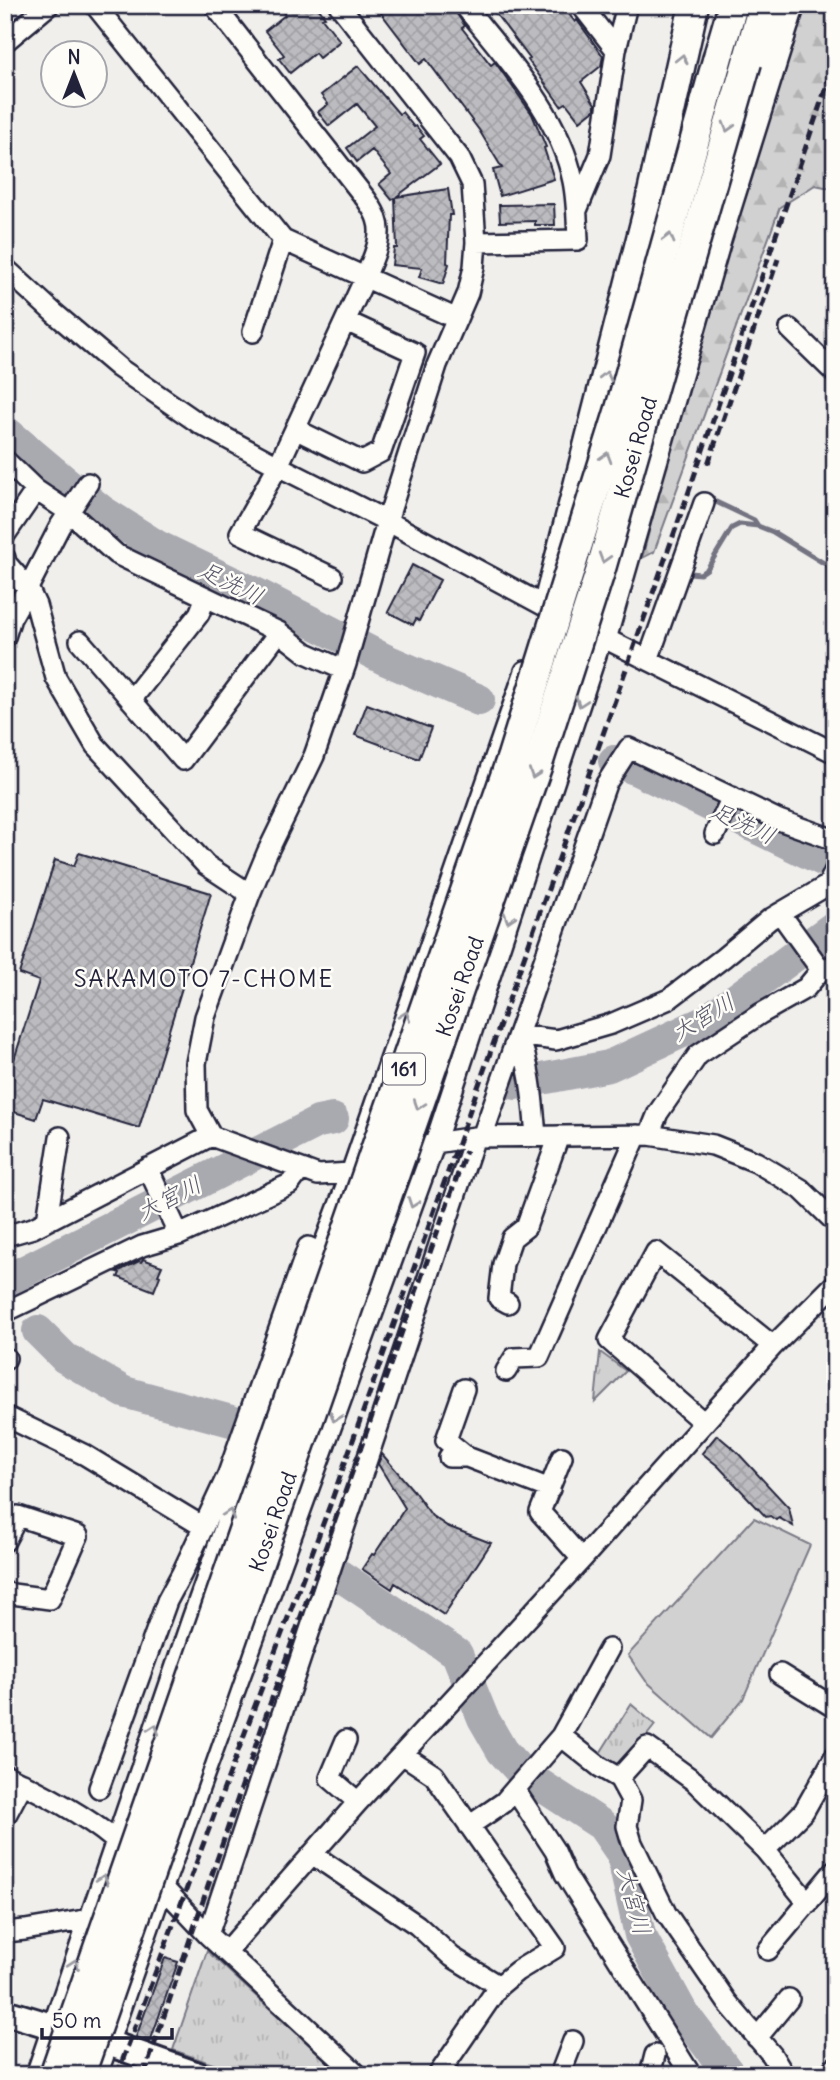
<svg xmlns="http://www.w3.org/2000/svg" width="840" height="2080" font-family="Delius,'Klee One',sans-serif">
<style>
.grass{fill:url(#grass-tufts);stroke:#7a7a86;stroke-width:2}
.forest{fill:url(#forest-firs);stroke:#7a7a86;stroke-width:2}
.pitch{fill:#d2d1d1;stroke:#7a7a86;stroke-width:2}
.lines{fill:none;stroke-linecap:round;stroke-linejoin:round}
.stream{stroke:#737381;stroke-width:5}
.river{stroke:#a9a9b0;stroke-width:32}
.building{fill:url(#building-cross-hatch);stroke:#22223b;stroke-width:2}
.minor-casing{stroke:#22223b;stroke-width:24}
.major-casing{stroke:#22223b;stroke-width:30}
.highway-casing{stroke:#22223b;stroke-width:33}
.minor{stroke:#fdfcf7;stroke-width:19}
.major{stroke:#fdfcf7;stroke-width:24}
.highway{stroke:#fdfcf7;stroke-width:28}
.rail{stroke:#22223b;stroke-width:5;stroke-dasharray:10 5;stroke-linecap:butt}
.highway-bridge-casing{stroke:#22223b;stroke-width:33;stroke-linecap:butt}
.highway-bridge{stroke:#fdfcf7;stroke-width:28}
.oneway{stroke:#9a9aa2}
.labels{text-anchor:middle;stroke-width:5;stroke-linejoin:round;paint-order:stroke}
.shield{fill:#fdfcf7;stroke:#646373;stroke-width:2}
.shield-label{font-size:19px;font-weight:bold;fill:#22223b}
.street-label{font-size:21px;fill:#22223b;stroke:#fdfcf7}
.water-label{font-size:23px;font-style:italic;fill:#58586a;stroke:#fdfcf7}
.neighbourhood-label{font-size:23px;letter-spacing:2px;fill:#22223b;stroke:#fdfcf7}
</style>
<defs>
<pattern id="grass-tufts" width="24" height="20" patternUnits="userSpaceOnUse" patternTransform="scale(1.75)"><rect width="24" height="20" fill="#d2d1d1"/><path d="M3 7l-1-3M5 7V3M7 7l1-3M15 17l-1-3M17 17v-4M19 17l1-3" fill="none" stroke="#b4b3b4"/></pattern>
<pattern id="forest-firs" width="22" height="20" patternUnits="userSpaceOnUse" patternTransform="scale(1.75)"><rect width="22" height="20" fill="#d2d1d1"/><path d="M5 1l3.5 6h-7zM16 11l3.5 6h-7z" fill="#b4b3b4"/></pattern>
<pattern id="building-cross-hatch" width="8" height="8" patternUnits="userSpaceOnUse" patternTransform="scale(1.75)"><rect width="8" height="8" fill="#bcbcc0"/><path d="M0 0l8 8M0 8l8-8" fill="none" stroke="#a1a1a6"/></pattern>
</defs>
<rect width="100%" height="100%" fill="#f0efec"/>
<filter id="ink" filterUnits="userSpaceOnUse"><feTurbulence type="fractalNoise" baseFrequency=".0143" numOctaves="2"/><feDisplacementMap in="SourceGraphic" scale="14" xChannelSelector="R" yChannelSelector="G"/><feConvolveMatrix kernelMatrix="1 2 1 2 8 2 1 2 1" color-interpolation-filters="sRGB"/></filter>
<g filter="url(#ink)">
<!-- grass -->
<path class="grass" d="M600,1352L626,1371L595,1402Z
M631,1704L655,1725L622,1767L611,1769L599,1755Z
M207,1951L342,2075H244L173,2050Z"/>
<!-- forest -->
<path class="forest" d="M799,5H835V189L815,185L780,207L654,552L642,558L726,239Z"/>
<!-- pitch -->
<path class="pitch" d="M754,1518L810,1545L743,1699L711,1738L646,1681L628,1655Z"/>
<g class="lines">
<!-- stream -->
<path class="stream" d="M714,501L754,520L758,526
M690,573L700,574L707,569L732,528L740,524L758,526L773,532L835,570"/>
<!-- river -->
<path class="river" d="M5,431L62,479L102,511L157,546L259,595L384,659L479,700
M614,761L635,769L835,866
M515,1084L609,1066L706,1021L835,926
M5,1281L318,1122L333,1119
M38,1331L65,1358L124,1392L231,1421
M336,1573L457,1654L483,1718L502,1751L522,1773
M539,1784L602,1825L622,1854L640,1935L682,2012L730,2075"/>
</g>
<!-- building -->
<path class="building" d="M277,5H316L325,17L322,18L340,41L319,58L315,53L290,73L279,59L284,55L265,31L285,15Z
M375,5H451L465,26L462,28L491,65L495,62L532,114L546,147L544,148L554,179L500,196L493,170L502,168L479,130L426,59L420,64Z
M489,5H520L526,13L536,5H562L575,22L577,20L603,56L601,66L581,82L595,104V109L580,121L566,103L561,106L528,60L530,59Z
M358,66L399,114L402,112L414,127L416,126L424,136L420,139L440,164L396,197L448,189L452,215H449L447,263L449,264L443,284L419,277L422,268L392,265L394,248H397L395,198L392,200L379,184L391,174L372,150L357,162L347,148L375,126L357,104L329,126L318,112L328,104L321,95Z
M554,204L555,225H535V221L500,222L499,205Z
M412,565L440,580L419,621L416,619L413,625L388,612Z
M367,704L431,728L419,759L355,735Z
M79,853L211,893L139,1128L43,1099L36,1119L5,1109V1088L39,981L19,974L55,860L74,866Z
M143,1259L162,1266L158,1275L160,1276L154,1291L118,1277L120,1273L117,1272L139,1261L141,1262Z
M717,1435L736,1451L789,1508L793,1526L779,1518L776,1520L770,1516L766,1517L718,1466L702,1453Z
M382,1454L413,1490L432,1516L447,1526L491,1543L444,1615L395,1583L392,1589L362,1569L372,1554L374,1555L405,1508L378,1464Z
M165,1958L178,1962L150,2042L136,2037Z"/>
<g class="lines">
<!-- minor casing -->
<g class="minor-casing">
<path id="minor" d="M95,5L283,240L457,319
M214,5L366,199C370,205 375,212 377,219C384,238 372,260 365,278L278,466L240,533L332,577
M339,5L459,157L472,184L476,242L474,267L468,293L437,365L387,521L346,664L314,756L267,853L250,894L205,1017L196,1063L197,1110L211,1136L318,1175L351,1173L435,1143L475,1137L649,1135L713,1145L756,1162L801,1189L835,1222
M464,5C506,58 559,113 573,181C577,201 577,220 578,240L476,242
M581,5L616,50
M5,37L7,40L49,5
M577,210L600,155L616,50L627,5
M5,268L53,312L119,368L200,424L278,466L387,521L602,637L835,753
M790,329L835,373
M253,332L283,240
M295,429L362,462L381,452L415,353L346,321
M5,460L36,490L69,512L116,554L279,632L306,653L344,670
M5,535L36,490
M5,558L6,563L28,588L60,526L88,483
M5,637L11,618L28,588L36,605L56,678L95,745L206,865L250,894
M80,641L183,760L279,632
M648,660L704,503
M131,700L199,614L206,597
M715,834L732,797
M780,913L821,970
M649,1135L658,1113L698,1055L760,1014L806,988L821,970L835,965
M536,1136C533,1103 531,1066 518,1035L556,1040L611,1024L669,999L723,958L770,919L828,885L835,870
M482,1137L606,784L629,748L779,820L835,840
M148,1168L179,1235
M47,1220L60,1137
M5,1236L33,1228L211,1136
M508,1303L499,1298L503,1264L512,1238L526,1227L559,1136
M5,1312L142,1246L179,1235L290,1184L301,1169
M5,1360L6,1358
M506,1371L514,1358L539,1357L637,1135
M464,1389L446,1440L467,1457
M5,1416L85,1455L202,1526
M704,1423L609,1340L656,1252L773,1346
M449,1457H467L550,1489
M562,1457L540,1512L582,1559
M5,1541L18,1516L78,1536L50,1599L5,1593
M780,1674L835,1708
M561,1736L600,1767L619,1778L631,1800L627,1826L632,1843L666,1913L727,2002L772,2055L784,2075
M346,1740L330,1778L358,1802
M402,1754L434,1775L555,1948L517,1971L499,1986L438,2075
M5,1775C41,1792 95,1820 123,1848
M619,1778L647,1747L694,1781L765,1850L804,1811L835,1756
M99,1788L167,1601L182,1573L228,1474L308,1247L322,1253
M515,1790L555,1851L565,1874L691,2075
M5,1817L23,1783
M469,1826L504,1802L561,1736L609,1649
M765,1850L808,1903
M312,1854L417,1925L452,1957L499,1986
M157,1881L208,1935L358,2075
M5,1932L25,1930L90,1919
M208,1935L475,1137
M768,1950L835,1870
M227,1951L358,1802L582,1559L773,1346L835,1284
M757,2038L789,1999
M36,2075L192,1619L265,1414L301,1306L351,1173L525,671
M97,2075L163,1887L435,1143L602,637
M560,2075L573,2041
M650,2075L655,2055
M828,2075L835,2067"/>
</g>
<!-- major casing -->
<g class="major-casing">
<path id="major" d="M5,2012L108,2043L198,2075"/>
</g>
<!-- highway casing -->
<g class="highway-casing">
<path id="highway" d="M719,53L733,5
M747,62L763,5
M551,592L647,215L694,5
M602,637L717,238L790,5"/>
</g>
<!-- minor -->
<use href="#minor" class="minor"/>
<!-- major -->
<use href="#major" class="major"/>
<!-- highway -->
<use href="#highway" class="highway"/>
<!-- rail -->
<path class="rail" d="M708,464L778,259
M117,2075L330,1505L687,497L835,61
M144,2075L265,1718L466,1151"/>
<!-- highway-bridge casing -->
<g class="highway-bridge-casing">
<g id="highway-bridge">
<path d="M54,2075L512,756L620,409L719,53"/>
<path id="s1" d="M80,2075L538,764L600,572L747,62"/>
</g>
</g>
<!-- highway-bridge -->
<use href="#highway-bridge" class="highway-bridge"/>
</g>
<!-- one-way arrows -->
<defs><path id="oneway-chevron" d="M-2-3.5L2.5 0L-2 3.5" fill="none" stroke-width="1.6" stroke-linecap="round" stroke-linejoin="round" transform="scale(1.75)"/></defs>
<g class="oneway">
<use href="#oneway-chevron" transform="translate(682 59) rotate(-77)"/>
<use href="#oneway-chevron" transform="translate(728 127) rotate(106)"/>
<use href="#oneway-chevron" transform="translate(669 238) rotate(-75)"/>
<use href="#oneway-chevron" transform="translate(606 376) rotate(-76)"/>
<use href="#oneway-chevron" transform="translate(606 457) rotate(-73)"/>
<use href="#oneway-chevron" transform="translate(604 558) rotate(107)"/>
<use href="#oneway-chevron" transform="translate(581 702) rotate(108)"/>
<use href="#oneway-chevron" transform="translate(534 774) rotate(109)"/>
<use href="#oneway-chevron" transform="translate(509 918) rotate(108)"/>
<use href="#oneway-chevron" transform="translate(405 1016) rotate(-71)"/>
<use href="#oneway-chevron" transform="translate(419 1105) rotate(109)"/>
<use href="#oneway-chevron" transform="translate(413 1203) rotate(110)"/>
<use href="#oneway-chevron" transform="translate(335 1417) rotate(110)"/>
<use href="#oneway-chevron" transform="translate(229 1514) rotate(-71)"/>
<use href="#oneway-chevron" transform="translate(154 1729) rotate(-71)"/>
<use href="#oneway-chevron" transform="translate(103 1879) rotate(-72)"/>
<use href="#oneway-chevron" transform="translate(74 1964) rotate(-71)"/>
</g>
</g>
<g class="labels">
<!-- shield labels -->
<rect class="shield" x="383" y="1053.5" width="42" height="31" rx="5"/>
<g class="shield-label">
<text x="404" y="1076">161</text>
</g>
<!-- street labels -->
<g class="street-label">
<text dy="7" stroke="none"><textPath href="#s1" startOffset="1720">Kosei Road</textPath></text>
<text dy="7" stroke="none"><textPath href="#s1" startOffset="1153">Kosei Road</textPath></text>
<text dy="7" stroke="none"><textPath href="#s1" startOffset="586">Kosei Road</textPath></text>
</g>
<!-- water labels -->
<g class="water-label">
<text transform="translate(231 583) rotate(26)" y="8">足洗川</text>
<text transform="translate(743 823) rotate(25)" y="8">足洗川</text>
<text transform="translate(703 1017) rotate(-31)" y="8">大宮川</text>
<text transform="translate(169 1198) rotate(-27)" y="8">大宮川</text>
<text transform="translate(634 1901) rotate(75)" y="8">大宮川</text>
</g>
<!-- neighbourhood labels -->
<g class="neighbourhood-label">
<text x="204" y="987">SAKAMOTO 7-CHOME</text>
</g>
</g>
<!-- margin -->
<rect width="840" height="2080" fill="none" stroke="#fdfcf7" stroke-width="28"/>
<rect x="14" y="14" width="812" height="2052" fill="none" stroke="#22223b" stroke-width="2.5" filter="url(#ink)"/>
<!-- north arrow -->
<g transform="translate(74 74)"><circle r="33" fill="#fdfcf7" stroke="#a5a5ac" stroke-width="2"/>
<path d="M0-5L12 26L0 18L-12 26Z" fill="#22223b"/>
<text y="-10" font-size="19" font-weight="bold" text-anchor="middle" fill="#22223b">N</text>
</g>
<!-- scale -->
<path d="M42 2028v10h130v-10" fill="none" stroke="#22223b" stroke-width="3.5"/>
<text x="52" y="2028" font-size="21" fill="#22223b" stroke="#fdfcf7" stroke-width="5" paint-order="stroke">50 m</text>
</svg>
